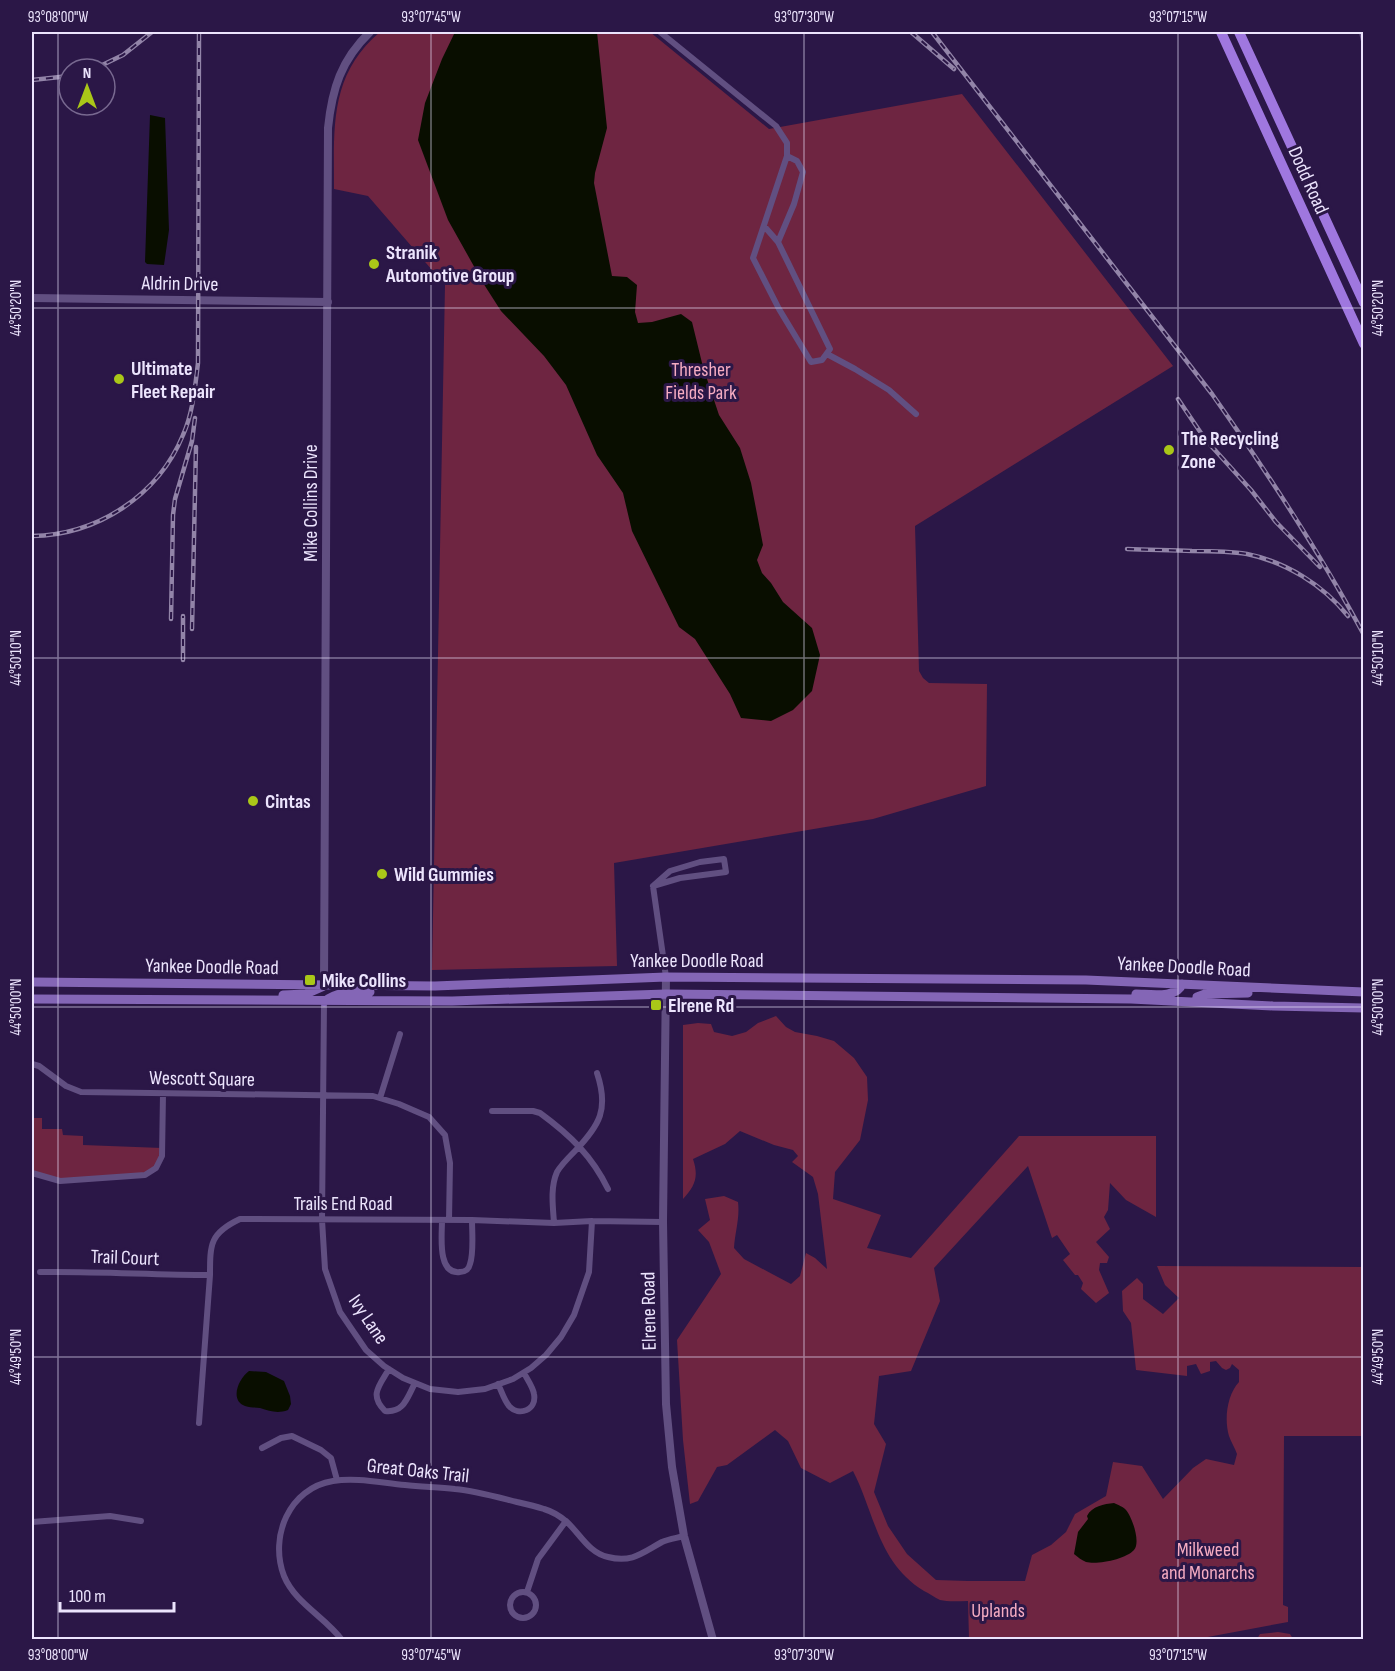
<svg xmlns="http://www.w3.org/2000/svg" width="1395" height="1671" font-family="'Sofia Sans Condensed',sans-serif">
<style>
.green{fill:#6e2541}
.water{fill:#090e00}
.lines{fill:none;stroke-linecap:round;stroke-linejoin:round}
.minor{stroke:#614f81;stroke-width:6}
.tertiary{stroke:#614f81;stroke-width:8}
.secondary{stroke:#8466b6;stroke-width:9}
.primary{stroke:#9f77df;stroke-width:10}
.rail-casing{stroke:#9284a8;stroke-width:4.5}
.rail{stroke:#2b1747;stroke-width:2;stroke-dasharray:7;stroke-linecap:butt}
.ticks{fill:none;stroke:#ece4fd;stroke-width:1.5;stroke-opacity:0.45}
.poi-dot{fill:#aac718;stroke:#2b1747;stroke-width:2}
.labels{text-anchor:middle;stroke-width:6;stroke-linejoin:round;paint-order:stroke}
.street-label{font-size:20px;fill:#ece4fd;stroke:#2b1747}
.poi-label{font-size:20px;font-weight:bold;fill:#ece4fd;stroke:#2b1747;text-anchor:start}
.park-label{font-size:20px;fill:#f6acc2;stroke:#2b1747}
.neatline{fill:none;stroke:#ece4fd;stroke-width:2}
.ticks-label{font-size:15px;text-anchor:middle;fill:#ece4fd}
</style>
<rect width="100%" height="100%" fill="#2b1747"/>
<!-- green -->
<path class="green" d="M380,32H650L769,129L962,94L1173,366L915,526L919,671L923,678L929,683L987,684L986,786L873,819L614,863L617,966L432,970L445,285L368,196L334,189C334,128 329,75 380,32Z
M776,1016L786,1027L795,1032L817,1036L834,1041L854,1058L867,1077L868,1100L860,1140L835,1172L833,1199L881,1215L867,1248L911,1258L1019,1136H1156V1217L1126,1200L1110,1183L1108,1210L1104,1217L1110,1229L1096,1242L1109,1257L1107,1263H1100L1099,1270L1109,1293L1096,1303L1081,1289L1083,1283L1078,1275H1075L1063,1260L1070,1254L1057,1235L1052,1238L1028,1166L934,1268L940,1301L911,1371L879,1376L874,1424L886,1444L874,1492L888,1526L907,1554L936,1580L968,1581H1025L1032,1555L1051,1545L1066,1532L1075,1514L1106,1496L1113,1462L1142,1466L1163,1499L1193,1468L1206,1459L1234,1465L1237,1454C1235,1448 1231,1442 1229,1436C1224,1419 1227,1395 1239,1382V1370L1232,1364L1230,1368L1226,1370L1222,1368L1216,1361L1210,1362V1371L1201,1374L1196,1364L1187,1366V1376L1136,1370L1131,1323L1123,1311L1122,1291L1137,1278L1143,1284V1299L1163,1314L1179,1298L1165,1285L1157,1266L1363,1267V1436H1284L1283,1605L1288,1607V1622L1197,1639H969L968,1601C959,1601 948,1602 940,1600C935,1598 929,1593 924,1591C878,1563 875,1514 853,1471L830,1483L801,1468L788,1441L775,1430L727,1465L717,1467L698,1501L690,1504L683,1440L677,1340L721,1274L709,1242L698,1230L710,1220L705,1199L724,1196L738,1202C740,1218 735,1232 734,1248L744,1259L791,1284L800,1276L806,1253L815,1258L827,1269L818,1194L813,1177L792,1162L798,1156L793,1150L774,1145L740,1131L725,1144L693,1159C699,1177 695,1186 683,1199V1025L698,1023L711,1024L714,1032L732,1036L746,1032L758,1023Z
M32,1118H42V1129H62L63,1135L83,1136V1145L162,1148L156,1168L145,1175L60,1181L32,1173Z
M1278,1632L1290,1634L1293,1639H1257L1260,1634Z"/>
<!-- water -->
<path class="water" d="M455,32H597L607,128L595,173L594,183L612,276L627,277L637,285L635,312L638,323L652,322L681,314L692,322L703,367L719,415L740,448L751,483L763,545L757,560L762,573L771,583L783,602L812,628L820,655L812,691L793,710L771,721L741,718L730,694L695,639L679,627L632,531L623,493L597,455L566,385L544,356L501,311L485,286L448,220L418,140L425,103L442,59Z
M150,115L165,118L169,230L164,265L147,264L145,262Z
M249,1371L266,1372L284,1381L290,1396L291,1404L288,1410C277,1414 270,1411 260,1408C255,1407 250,1408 245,1406C229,1400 239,1378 249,1371Z
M1114,1503C1118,1505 1124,1507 1126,1510C1132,1517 1141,1542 1134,1550C1126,1559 1098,1565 1086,1562C1081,1560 1078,1557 1074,1554L1078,1532L1088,1519L1087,1516C1092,1506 1104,1504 1114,1503Z"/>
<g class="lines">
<!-- minor -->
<path class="minor" d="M660,32L776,126L787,143V156L753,258L779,309L811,362L822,360L830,349L778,242L764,226
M1362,32L1364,41
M778,242L794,204L803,172L797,161L787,156
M827,354L855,369L889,390L916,414
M653,886L670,871L700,862L724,859L726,872L680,878L653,886L666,977
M324,1002L322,1220L325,1269L340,1312L366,1350L384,1366L403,1378L430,1389L458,1392L485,1389L513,1379L531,1368L546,1355L561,1337L574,1315L589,1272L592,1221
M32,1064L39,1066L66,1086L81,1092L373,1096L399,1104L429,1117L445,1135L450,1163L449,1220
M380,1098L400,1034
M492,1111H533L540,1113C570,1135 592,1156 608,1189
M32,1173L60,1181L145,1175L156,1168L162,1156L163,1094
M442,1221C442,1235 437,1275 460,1272C465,1272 469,1269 470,1264C474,1253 472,1232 472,1220
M554,1223C553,1207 550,1188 557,1172C561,1165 569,1157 575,1151C600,1125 609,1109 597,1073
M40,1272C96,1271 153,1275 210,1275
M389,1369C379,1386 369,1395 385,1411C404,1413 407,1398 415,1383
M498,1384C502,1392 504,1400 509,1406C519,1417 537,1410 534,1394C533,1387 527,1379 524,1373
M199,1423L210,1275C210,1244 210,1233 240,1219L472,1220L554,1223L592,1221L663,1222
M262,1448L281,1438L292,1436L321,1450L331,1458L337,1480
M32,1522L110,1516L141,1521
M527,1592L538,1559L566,1521
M510 1605a13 13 0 1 1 26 0a13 13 0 1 1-26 0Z
M342,1640C325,1617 295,1603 284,1576C269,1537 289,1488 333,1481C356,1477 382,1483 405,1485C422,1487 438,1487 455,1489C476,1491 497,1497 517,1502C526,1504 535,1506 544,1509C551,1511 561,1517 567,1522C580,1534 589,1553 608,1557C632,1563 642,1553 662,1542C669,1539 677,1538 684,1536"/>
<!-- tertiary -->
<path class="tertiary" d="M32,298L328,302
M666,977L663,1222L666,1404L672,1467L684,1536L713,1640
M324,986L328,128C332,89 341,60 370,32"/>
<!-- secondary -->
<path class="secondary" d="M32,982L435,986L666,977L1086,980L1364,992
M1136,994C1149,994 1177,999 1182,984
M283,995L306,994L322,987
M32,999L452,1001L666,994L1131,999L1273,1006L1364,1008
M324,1002C336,991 355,992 370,992
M1197,1002V997L1205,994L1248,993"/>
<!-- primary -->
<path class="primary" d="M1221,32L1364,344
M1239,32L1364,303"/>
<!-- rail casing -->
<g class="rail-casing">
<path id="rail" d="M911,32L954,69
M932,32L1212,394C1267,472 1319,551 1364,635
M94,69L123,55L152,32
M32,80L69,76
M1178,399L1205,439L1251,490L1276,522L1320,567
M32,536C97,535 158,496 183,435C193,413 195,387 198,363L199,32
M1127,549C1149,550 1170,550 1192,551C1210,551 1229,551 1247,554C1286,562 1323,585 1348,616
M171,619L173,515L175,499L192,441L195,418
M192,629L196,447
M183,660V616"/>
</g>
<!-- rail -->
<use href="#rail" class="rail"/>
</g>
<!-- ticks -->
<path class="ticks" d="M58,32V1640M431,32V1640M804,32V1640M1178,32V1640M32,308H1364M32,658H1364M32,1007H1364M32,1357H1364"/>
<!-- markers -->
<g class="poi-dot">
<circle cx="374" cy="264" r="6"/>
<circle cx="119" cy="379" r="6"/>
<circle cx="1169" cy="450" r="6"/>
<circle cx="253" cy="801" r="6"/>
<circle cx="382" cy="874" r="6"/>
<rect x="304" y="974" width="12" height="12" rx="3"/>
<rect x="650" y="999" width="12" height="12" rx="3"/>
</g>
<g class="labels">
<!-- street labels -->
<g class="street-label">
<text transform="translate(1309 180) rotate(66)" y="7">Dodd Road</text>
<text transform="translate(180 283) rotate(1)" y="7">Aldrin Drive</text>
<text transform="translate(310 503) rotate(-90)" y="7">Mike Collins Drive</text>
<text x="697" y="967">Yankee Doodle Road</text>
<text transform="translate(212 966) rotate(1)" y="7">Yankee Doodle Road</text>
<text transform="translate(1184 966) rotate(3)" y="7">Yankee Doodle Road</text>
<text transform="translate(202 1078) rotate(1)" y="7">Wescott Square</text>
<text x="343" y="1210">Trails End Road</text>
<text transform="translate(125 1257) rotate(2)" y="7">Trail Court</text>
<text transform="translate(648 1311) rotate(-91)" y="7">Elrene Road</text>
<text transform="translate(369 1319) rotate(56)" y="7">Ivy Lane</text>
<text transform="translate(418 1470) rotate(6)" y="7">Great Oaks Trail</text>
</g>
<!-- poi labels -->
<g class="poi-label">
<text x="386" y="259">Stranik<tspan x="386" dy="23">Automotive Group</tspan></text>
<text x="131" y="375">Ultimate<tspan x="131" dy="23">Fleet Repair</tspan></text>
<text x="1181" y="445">The Recycling<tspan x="1181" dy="23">Zone</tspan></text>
<text x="265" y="808">Cintas</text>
<text x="394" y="881">Wild Gummies</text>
<text x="322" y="987">Mike Collins</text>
<text x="668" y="1012">Elrene Rd</text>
</g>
<!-- park labels -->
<g class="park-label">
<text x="701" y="376">Thresher<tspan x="701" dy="23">Fields Park</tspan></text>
<text x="1208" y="1556">Milkweed<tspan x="1208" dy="23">and Monarchs</tspan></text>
<text x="998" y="1617">Uplands</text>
</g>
</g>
<!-- border -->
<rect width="1395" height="1671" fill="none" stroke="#2b1747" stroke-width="66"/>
<!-- north arrow -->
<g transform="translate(87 87)"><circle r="28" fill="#2b1747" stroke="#786990" stroke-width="1.5"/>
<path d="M0-4.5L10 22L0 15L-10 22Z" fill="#aac718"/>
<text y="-9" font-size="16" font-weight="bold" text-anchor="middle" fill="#ece4fd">N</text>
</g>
<!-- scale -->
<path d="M60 1602v9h114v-9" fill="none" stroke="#ece4fd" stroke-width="3"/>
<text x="69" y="1602" font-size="18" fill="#ece4fd" stroke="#2b1747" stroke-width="4.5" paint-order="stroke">100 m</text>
<rect x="33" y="33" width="1329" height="1605" class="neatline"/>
<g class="ticks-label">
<text x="58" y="22">93°08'00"W</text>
<text x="431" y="22">93°07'45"W</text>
<text x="804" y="22">93°07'30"W</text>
<text x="1178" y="22">93°07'15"W</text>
<text transform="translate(16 308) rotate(-90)" y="5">44°50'20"N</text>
<text transform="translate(1378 308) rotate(-90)" y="5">44°50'20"N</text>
<text transform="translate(16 658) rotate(-90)" y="5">44°50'10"N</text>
<text transform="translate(1378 658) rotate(-90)" y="5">44°50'10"N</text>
<text transform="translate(16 1007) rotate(-90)" y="5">44°50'00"N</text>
<text transform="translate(1378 1007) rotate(-90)" y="5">44°50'00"N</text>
<text transform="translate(16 1357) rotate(-90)" y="5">44°49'50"N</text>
<text transform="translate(1378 1357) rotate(-90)" y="5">44°49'50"N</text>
<text x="58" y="1660">93°08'00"W</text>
<text x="431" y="1660">93°07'45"W</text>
<text x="804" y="1660">93°07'30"W</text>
<text x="1178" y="1660">93°07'15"W</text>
</g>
</svg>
